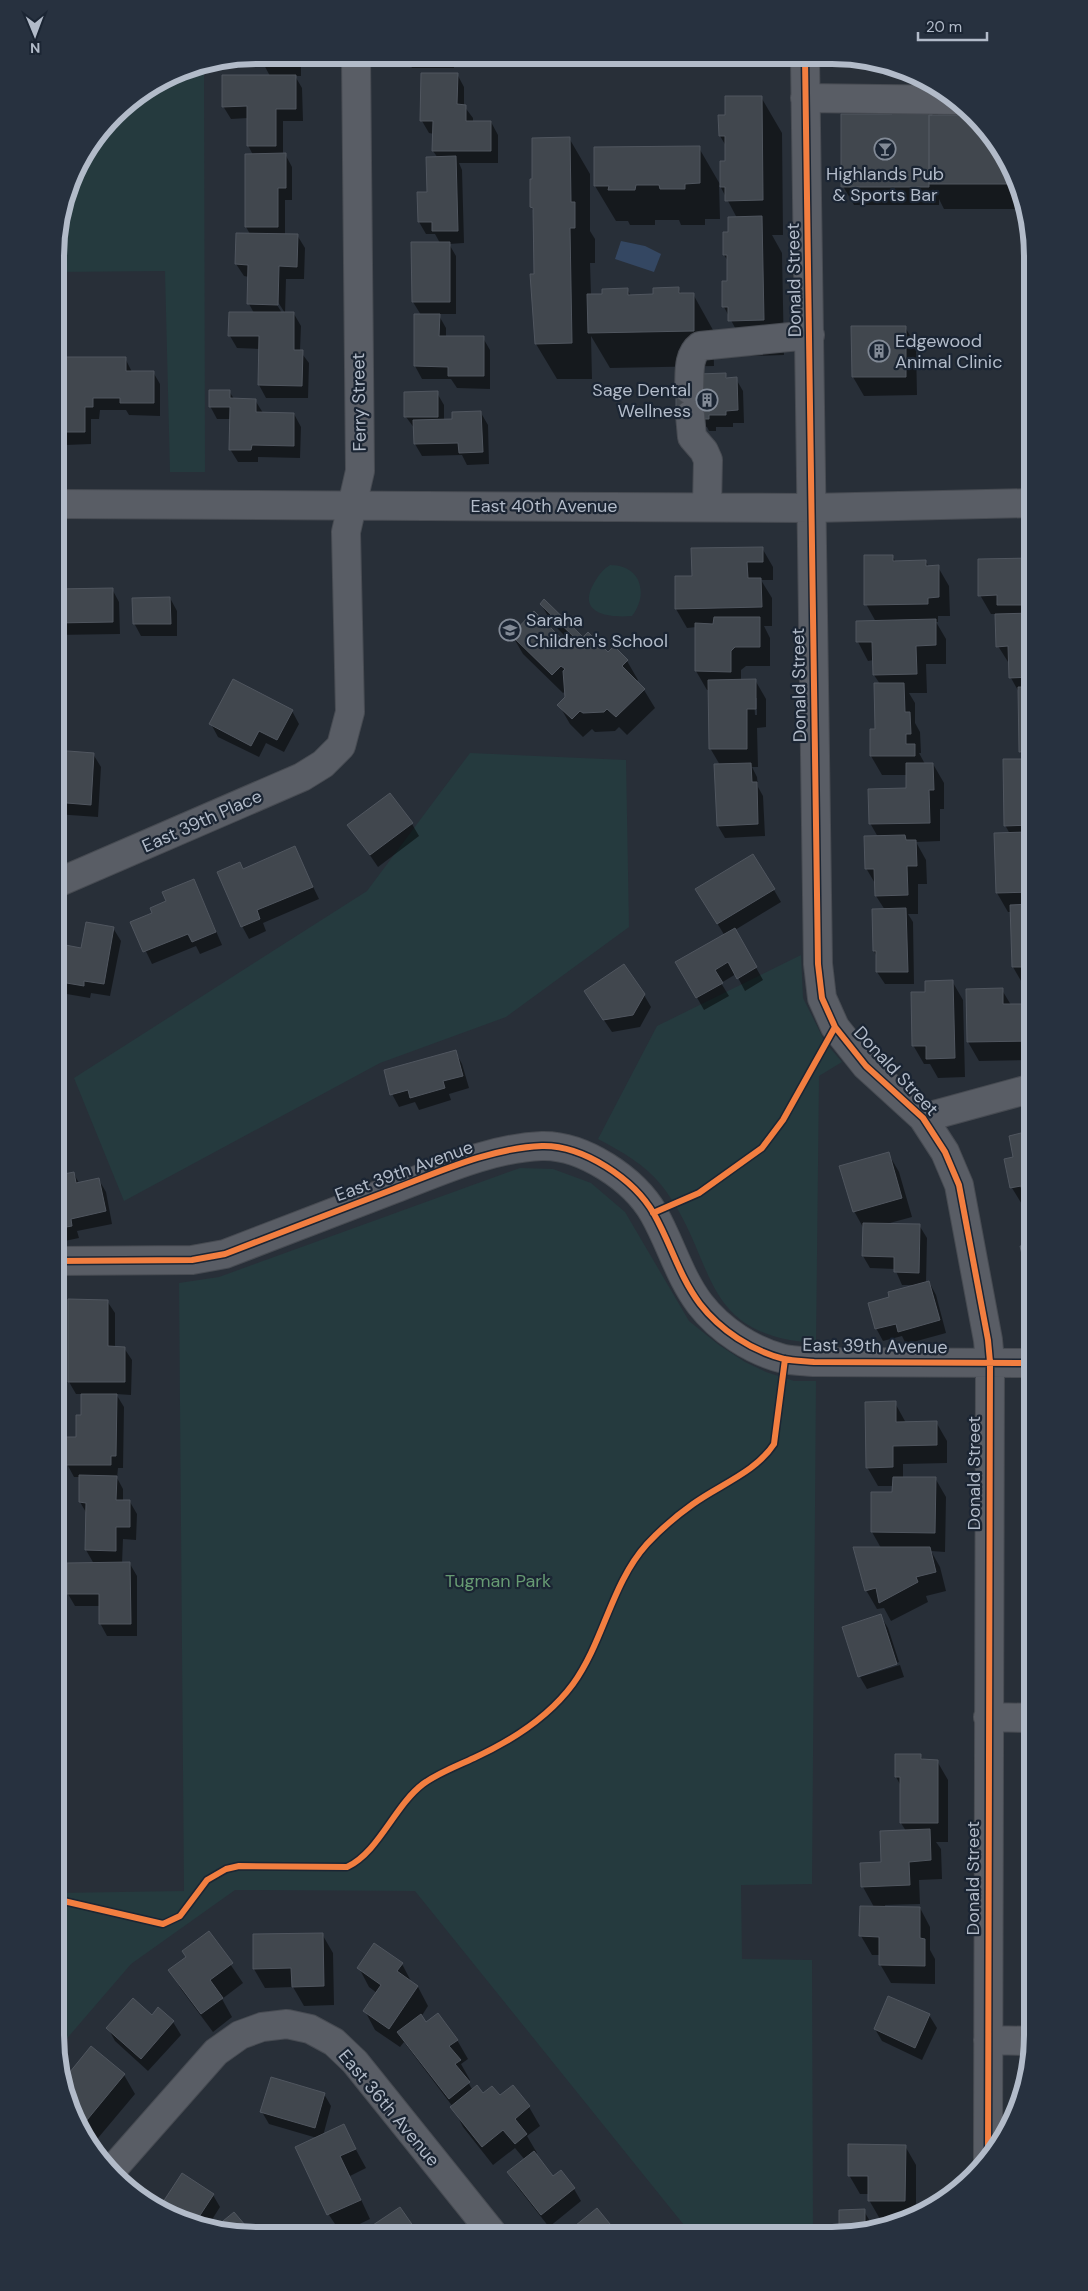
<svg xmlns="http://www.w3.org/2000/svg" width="1088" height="2291" font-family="'DM Sans',sans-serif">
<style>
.green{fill:#253a3e}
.water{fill:#344762}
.shadow{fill:#0007;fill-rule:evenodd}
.building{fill:#41474e;stroke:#50565f}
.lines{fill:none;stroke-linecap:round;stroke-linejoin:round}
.minor-casing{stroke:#474b52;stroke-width:30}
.minor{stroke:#595d65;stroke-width:28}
.cycleway-casing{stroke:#1b2533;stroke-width:9}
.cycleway{stroke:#f27e40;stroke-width:6}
.labels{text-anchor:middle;stroke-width:4.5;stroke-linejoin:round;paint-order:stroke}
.poi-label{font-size:18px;fill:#b2bbc9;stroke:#1b2533;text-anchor:start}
.street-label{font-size:18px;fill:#b2bbc9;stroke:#1b2533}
.park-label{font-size:18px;fill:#679b73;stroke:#1b2533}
.rim{fill:none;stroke:#b2bbc9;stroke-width:6}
</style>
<rect width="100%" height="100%" fill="#282f38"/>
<!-- green -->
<path class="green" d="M204,65L205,472H170L165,271L55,272V242L76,167L123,105L179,70Z
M610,565C641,565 649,594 632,616C609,618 576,614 594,583C599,575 602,570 610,565Z
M470,753L626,760L629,927L506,1017L380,1063L124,1201L74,1078L367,891Z
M801,955L803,998L825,1042L842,1062L819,1076L816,1343C695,1335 719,1259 662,1186C645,1164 622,1152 598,1139L657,1026Z
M520,1168L553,1169L591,1183L625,1212L689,1321L719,1345L745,1362L766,1372L794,1381H816L812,1884L741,1885L742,1959L812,1960L813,2236L692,2235L415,1891L235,1890L131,1964L57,2050L55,2035V1893L184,1891L179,1283L219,1277Z"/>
<!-- water -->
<path class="water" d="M621,241L645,246L661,254L654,272L615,259Z"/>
<!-- shadow -->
<path class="shadow" d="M263,55H301V76H295L302,88L303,121H283V154H285L292,167V200H285V235H297L305,248L304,279H286L285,314H294L301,326L300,351L309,363L308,398H266L259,385L260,349L237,348L230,336L254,313L249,304V277L244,276L236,264L250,234L246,227L253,155L248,145V118L231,119L223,106L270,76L263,63ZM276,299L285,313H282L274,300Z
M405,56H454V68H412Z
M457,74L464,87V106L473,118V122H491L498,135V163H459L462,170L464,243L449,244L456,256V314H438L446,328V338H483L490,350V389L457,388L451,379H422L415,366V315H421L413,302L440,243L435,234H426L419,222L438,158L433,151L434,134L429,133L422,121Z
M761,97L782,133L783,235H772L782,253L784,355L750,356L724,307L728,282V261L724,255L730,233L737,218L719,184L720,219H705V225H681L679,220H655V225H630L628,221H616L595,186L699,148L721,186L726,162V146L720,136L727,116Z
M931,102L939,116L1006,155L1027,209H944L939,199V205H854L843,186L894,115Z
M569,138L590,174V231L595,239V263H590L591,295H603L627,289L631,296L655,295L678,288L682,295L693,294L713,330L714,366L610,368L591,336L592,379H557L536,344L534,212L531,207L533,180Z
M905,327L916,346L917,395L864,396L853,377Z
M125,358L132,372H153L160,384V416L129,415L126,410H100L99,419H91V444L66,445L59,432L64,385Z
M725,375L728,379H736L743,391L744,423H733V427H716V431H709L707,427L685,428Z
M229,391L234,399L255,400L263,413L294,414L301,427L300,458L258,457V462H238L230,449L231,419H217L210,406Z
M437,393L444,405V420H454L481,413L488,425L489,464L467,465L462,455L422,456L415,444V429L406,417Z
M762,548L773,567V580H761L772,598V626H764L770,638V666H746L741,670V680H755L766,699V727L757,728L758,767H752L757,777L758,787L763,796L765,836L725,838L718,826L720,765L710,748V690H707L696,671L697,627L687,628L676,609L693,577ZM754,698H757V715H755Z
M892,556L896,562H926L929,567H938L949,586L950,616H938V622H936L946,639V664H926L927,693H909L915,703V723L920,732L921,753H919L925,764H933L944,783V809H940V841L916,842L926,860L927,884H918V914H908L913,922L914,984H885L877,972V957L874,951L873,910H885L876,896V885L866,868L878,837L870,823L908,789L907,775H882L871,756V731H877L880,684L874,675V660L868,661L858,642L876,622L866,604Z
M1033,560V986H1024L1013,967L1012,912H1008L997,893L1010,834L1005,825L1025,760L1020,752V694L1011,678L1010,665L998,646L996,614H991L980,595Z
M55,581L61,590L112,589L119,602L120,634L55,635Z
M170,598L177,611V636H141L134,623Z
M541,604L583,639L608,654L627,661L638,680L636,682L644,690L655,708L627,735L619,727L615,731L595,732L592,729L583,737L570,724L559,705L566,698V691L563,693L523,654L512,635L571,649L575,646L552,623Z
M292,711L299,724L284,752L266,743L259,757L218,737L211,724Z
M55,752L93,754L101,767L98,817L55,814Z
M412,824L419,836L378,867L349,825Z
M294,848L319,899L263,923L266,931L249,939L242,926L243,870Z
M194,880L222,945L200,954L196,946L152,964L132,922L154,914Z
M774,890L781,902L735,930L763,980L745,991L736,974L721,983L729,996L704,1010L677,962L725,936L704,902Z
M113,928L121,941L110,996L91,993L90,998L55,992V945L82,950Z
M952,981L963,1000L965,1077L938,1078L930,1064H924L913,1045Z
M1002,990L1011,1005H1033V1060L979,1061L968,1042Z
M585,992L644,995L651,1007L640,1027L612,1032Z
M455,1051L462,1064L469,1088L449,1094L451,1100L419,1110L415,1102L399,1107L392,1094Z
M1033,1132V1217L1026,1206H1023L1012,1188L1015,1158Z
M888,1153L899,1172L912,1217L886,1224L919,1225L927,1238L926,1283L929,1282L936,1295L946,1333L906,1344L902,1336L883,1341L876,1328L891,1298L917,1285H902L895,1269L870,1268L863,1256L864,1229L854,1211Z
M74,1174L79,1183L99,1180L106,1192L112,1224L77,1231L79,1238L55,1243V1185L62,1184Z
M107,1301L115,1313V1348H124L132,1360L131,1395L116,1394L124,1407L123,1468H118L117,1478L123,1489V1502H130L137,1514L136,1540L123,1539L122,1564H130L137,1576V1636H107L100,1623V1606H75L68,1594L94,1564L86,1550L87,1514L80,1502L81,1477H74L67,1464L77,1439L82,1416V1394H76L69,1382Z
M895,1403L906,1423L936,1422L947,1441V1463L903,1464V1478H935L946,1497L945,1552L931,1551L940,1567L946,1591L926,1596L928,1602L891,1621L884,1608L877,1609L866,1590L881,1548L872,1532L894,1493V1486H878L867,1467Z
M880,1615L888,1628L899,1662L860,1675V1677L859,1676Z
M900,1665L904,1677L867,1689L860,1677Z
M920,1755L924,1761H937L948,1780V1842H936L941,1849L942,1879L919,1880L920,1904L885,1905V1907L920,1908L930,1927V1950L935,1959V1984L891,1983L880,1964V1955H872L861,1936L874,1907L863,1887L906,1831L901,1823V1786L896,1777Z
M209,1933L243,1983L222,1999L232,2017L213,2032L181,1989L170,1970L187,1958Z
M322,1934L333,1953L334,2005L304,2006L293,1987L265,1988L254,1969Z
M402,1964L412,1983L418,1987L428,2006L421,2017L426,2023L457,2040L468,2059L461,2064L470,2080L468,2082L473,2091L483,2095L500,2097L512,2087L529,2107L540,2126L527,2136L537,2153L535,2155L553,2177L574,2189L581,2201L549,2227L516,2185L508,2173L525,2160L515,2148L493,2165L463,2127L453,2107L404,2042L400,2047L375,2030L365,2011L377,1993L369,1987L359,1968Z
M158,2009L173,2022L181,2035L148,2071L115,2041L108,2028L152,2016Z
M929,2015L937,2028L922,2060L882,2041L875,2029Z
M91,2048L124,2075L135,2094L93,2144L82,2135L62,2084Z
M324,2094L331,2106L323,2136L343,2126L366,2168L350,2176L370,2219L341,2233L329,2215L297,2148L317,2138L269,2124L262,2112Z
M905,2146L916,2165V2215L906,2219H880L869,2200V2194H860L849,2175Z
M213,2195L220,2207L206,2229L180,2219L172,2214L164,2202Z
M400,2209L417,2233H370L368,2230Z
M864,2211L871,2223V2230H878L842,2235L840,2231Z
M233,2213L250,2232L213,2231Z"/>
<!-- building -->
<path class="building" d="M262,55H294V63H262Z
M421,73H458L457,104L466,105V121H491V151H432L433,121H420Z
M222,75H296V109H276V146H247V106L222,107Z
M725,96H762L763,200L725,201V187H720V161H725V136H719L718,115H725Z
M892,101H932V115H929V187H841V114H892Z
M929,115H973L1006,155L1018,184H929Z
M570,137L571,202H575V228H570L572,343L535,344L530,274H534L533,208L530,207V179H532V138Z
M700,146V183L685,184V189H660L659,185H636L635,190H608L609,186H594V147Z
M286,153V188H278V227H245V154Z
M456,156L458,231H432V222H418L417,192H427L426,157Z
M762,216L764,320L728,321V307H722V281H727V255H723V232H728V217Z
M236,233L298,234L297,267L279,266L278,305L247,304L248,265L235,264Z
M411,242H450V302H412Z
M679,287V293H694V331L588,333L587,294H602V289L628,288V295L653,294V288Z
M229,312H294V350H303L302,386L258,385L259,336H228Z
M414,314H440L439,336H484V376H448V367L414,366Z
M851,326H906V377H852Z
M63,357H126V371H154V403H120V398H93V407H85V432H58V383L63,384Z
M726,373V378L737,377L738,410L726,411V415H709V419H700V415H676V390L699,374Z
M209,390H230V398L256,399V412L294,413V446L252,445L251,450H229L230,407H209Z
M438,391V417H404V392Z
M481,411L483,452L459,453L458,443L414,444L413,420L452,419V412Z
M763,547V562H747L748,578H761L762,607L675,609V576H692L691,548Z
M864,555H893V561L926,560V566L939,565V597L928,598V604L864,605Z
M1033,558V595H1026V605H997V595L978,596V559Z
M55,580L57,589L113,588V622L55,623Z
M170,597L171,624H133L132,598Z
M544,599L583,637L588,632L608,652L614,646L628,660L622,666L645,689L616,717L607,709L604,712L583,713L580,711L572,719L557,705L565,697L563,671L565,669L561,666L552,675L511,635L534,611L571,648L578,641L540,604Z
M1033,613V677L1009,678L1008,646L996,647L995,614Z
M714,617H760V647H735L731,651V672L695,671V623L713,624Z
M936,619V645L916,646L917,674L873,675L872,642H856V621Z
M233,679L293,710L277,740L259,731L251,746L209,724Z
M756,679V709H747V749H709L708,680Z
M874,683H904L905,712H910L911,734H906V744H915V756H870V729H875Z
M1018,687H1033V752H1019Z
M55,750L94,753L91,805L55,802Z
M1003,759H1033V825L1004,826Z
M751,763L752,782H757L758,824L717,826L714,764Z
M906,763H933L934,790H929L930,823L869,824L868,789L906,788Z
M390,793L413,823L370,855L347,825Z
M1027,832L1028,866H1033V892L996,893L994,833Z
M905,835L906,840H916L917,866H907L908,895L875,896L874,869H865L864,836Z
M295,846L313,887L257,910L260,919L241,927L217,872L240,862L243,869Z
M753,854L775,889L717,924L695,889Z
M194,879L216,932L192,942L188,934L143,952L130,922L152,913L150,908L166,901L162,892Z
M1033,904V967H1012L1010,905Z
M906,908L908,972H876V951H873L872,909Z
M86,922L114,927L104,984L84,981V986L55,981V943L81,948Z
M735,928L757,967L737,979L728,962L715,970L723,983L696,998L675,962Z
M624,964L645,994L633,1015L603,1020L584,991Z
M953,980L955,1058L926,1059V1046H912L911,992H925V981Z
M1003,988V1004H1033V1041L967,1042L966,989Z
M456,1050L463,1076L443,1081L445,1088L410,1098L408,1090L390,1095L384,1070Z
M1033,1130V1205L1025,1207L1021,1186L1010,1188L1004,1159L1013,1157L1009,1136Z
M889,1152L902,1198L853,1212L839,1166Z
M74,1172L76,1183L99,1178L106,1211L71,1219L72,1226L55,1229V1184L60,1183L59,1175Z
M863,1223L920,1224L919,1273L894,1272V1257L862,1256Z
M1033,1244V1300L1020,1246Z
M929,1281L940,1320L898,1332L896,1324L875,1329L868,1303L889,1297L888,1292Z
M68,1299L108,1300V1346L125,1347V1382H68Z
M81,1394H117L116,1456H111V1465H66V1437H76V1415H81Z
M896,1401V1422L937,1421V1445L893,1446V1467L866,1468L865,1402Z
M79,1475L117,1476L116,1500H130V1527H116V1551L85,1550L86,1503L79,1502Z
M893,1477H936L935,1533L871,1532V1492H892Z
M853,1547H930L936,1572L916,1577L918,1582L879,1603L876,1588L865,1591Z
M130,1562L131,1624H99V1594H67V1563Z
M881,1614L897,1664L858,1677L842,1627Z
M895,1754H921V1759L938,1760V1823H900V1777H895Z
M930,1829L931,1860L909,1862L910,1885L861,1887L860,1863L881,1862L880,1831Z
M860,1906L920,1907V1938L925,1939V1966L879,1965V1937L859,1936Z
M209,1931L233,1963L210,1980L223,1998L201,2014L168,1970L186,1957L182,1951Z
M323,1933L324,1986L292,1987L291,1968L253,1969V1934Z
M374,1943L403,1963L397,1971L418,1986L389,2029L363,2011L381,1985L357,1968Z
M888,1996L930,2014L915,2048L874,2029Z
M133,1998L152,2015L158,2007L174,2021L141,2059L106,2028Z
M438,2013L458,2040L449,2046L461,2060L455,2064L470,2082L449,2099L397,2032L421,2014L426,2022Z
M91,2046L125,2074L82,2126L76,2121L61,2083Z
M271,2077L325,2093L315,2128L260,2112Z
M477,2085L483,2093L492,2086L500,2095L513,2085L530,2106L515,2119L527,2134L515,2144L503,2130L482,2147L450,2107Z
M344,2124L356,2149L340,2156L361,2200L327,2215L295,2147Z
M848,2144L906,2145L905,2201H868V2176H848Z
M534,2151L553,2176L561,2170L575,2188L541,2215L507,2172Z
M182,2173L214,2194L195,2223L163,2202Z
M400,2207L418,2233H369L367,2229Z
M597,2208L619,2235L565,2234Z
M865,2209V2229H885L854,2233V2231H839V2210Z
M234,2212L251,2232L212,2230Z"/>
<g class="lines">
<!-- minor casing -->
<g class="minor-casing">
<path id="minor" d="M805,58L818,964L822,998L835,1027L866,1066L923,1118L945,1152L959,1185L988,1340L990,1362L988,2160
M805,98L957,100
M689,389C690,375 687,356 700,346L810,335
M690,415L692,437L704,451L708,460L707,506
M55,504L812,508L1033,503
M55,884L302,777L323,764L341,746L350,712L346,532L360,471L356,56
M923,1118L1033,1088
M55,1261L192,1260L225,1254C281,1232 338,1211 394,1189C441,1171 491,1148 542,1146C583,1145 634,1179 654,1214C671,1244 679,1276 700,1304C720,1330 752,1351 784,1359C794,1361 804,1361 814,1362L1033,1363
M988,1717L1033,1718
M988,2040L1033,2041
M111,2171L216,2052L240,2035L262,2027L287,2024L310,2029L334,2042L355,2062L493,2234"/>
</g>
<!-- minor -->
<use href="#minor" class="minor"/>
<!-- cycleway casing -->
<g class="cycleway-casing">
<path id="cycleway" d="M805,58L818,964L822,998L835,1027L866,1066L923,1118L945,1152L959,1185L988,1340L990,1362L988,2160
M653,1213L699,1193L762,1148L783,1120L835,1027
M55,1261L192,1260L225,1254C281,1232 338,1211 394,1189C441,1171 491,1148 542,1146C583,1145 634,1179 654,1214C671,1244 679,1276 700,1304C720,1330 752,1351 784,1359C794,1361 804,1361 814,1362L1033,1363
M55,1899L163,1924L180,1916L207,1880L226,1869L239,1866L347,1867C379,1852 394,1806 423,1784C438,1773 457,1766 474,1758C511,1741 548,1718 573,1684C604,1641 611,1584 647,1544C661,1529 676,1516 693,1504C719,1485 756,1472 774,1444L785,1359"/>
</g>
<!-- cycleway -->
<use href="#cycleway" class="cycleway"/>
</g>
<!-- icons -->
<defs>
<g id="bar-ring" transform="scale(1.125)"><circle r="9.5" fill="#1b2533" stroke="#828a96" stroke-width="1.5"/><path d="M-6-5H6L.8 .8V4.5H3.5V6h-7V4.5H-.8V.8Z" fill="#828a96"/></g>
<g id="building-ring" transform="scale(1.125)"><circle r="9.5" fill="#1b2533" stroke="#828a96" stroke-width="1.5"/><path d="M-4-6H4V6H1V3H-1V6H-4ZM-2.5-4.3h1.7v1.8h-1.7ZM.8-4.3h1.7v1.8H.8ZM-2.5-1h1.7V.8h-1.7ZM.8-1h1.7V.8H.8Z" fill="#828a96"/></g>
<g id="school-ring" transform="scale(1.125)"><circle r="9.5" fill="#1b2533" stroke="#828a96" stroke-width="1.5"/><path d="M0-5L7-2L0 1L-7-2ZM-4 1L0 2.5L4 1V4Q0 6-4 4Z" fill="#828a96"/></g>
</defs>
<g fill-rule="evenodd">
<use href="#bar-ring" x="885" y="149"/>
<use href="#building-ring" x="879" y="351"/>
<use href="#building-ring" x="707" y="400"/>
<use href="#school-ring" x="510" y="630"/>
</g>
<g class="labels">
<!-- poi labels -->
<g class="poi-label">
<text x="885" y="180" text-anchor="middle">Highlands Pub<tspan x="885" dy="21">&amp; Sports Bar</tspan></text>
<text x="895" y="347">Edgewood<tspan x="895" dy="21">Animal Clinic</tspan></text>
<text x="691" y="396" text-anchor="end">Sage Dental<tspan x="691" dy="21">Wellness</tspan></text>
<text x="526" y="626">Saraha<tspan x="526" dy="21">Children's School</tspan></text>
</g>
<!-- street labels -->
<g class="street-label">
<text transform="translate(794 280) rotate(-91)" y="6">Donald Street</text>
<text transform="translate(359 402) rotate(-91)" y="6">Ferry Street</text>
<text x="544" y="512">East 40th Avenue</text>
<text transform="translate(799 685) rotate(-91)" y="6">Donald Street</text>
<text transform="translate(202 821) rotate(-24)" y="6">East 39th Place</text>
<text transform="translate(896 1071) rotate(47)" y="6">Donald Street</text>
<text transform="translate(404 1171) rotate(-20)" y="6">East 39th Avenue</text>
<text transform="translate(875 1346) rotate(1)" y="6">East 39th Avenue</text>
<text transform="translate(974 1473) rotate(-90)" y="6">Donald Street</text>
<text transform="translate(973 1878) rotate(-90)" y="6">Donald Street</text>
<text transform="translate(389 2108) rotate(50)" y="6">East 36th Avenue</text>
</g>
<!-- park labels -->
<g class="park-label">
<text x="498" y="1587">Tugman Park</text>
</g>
</g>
<!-- crop -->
<path d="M0 0H1088V2291H0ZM256 64H832A192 192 0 0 1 1024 256V2035A192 192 0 0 1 832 2227H256A192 192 0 0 1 64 2035V256A192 192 0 0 1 256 64Z" fill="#27313f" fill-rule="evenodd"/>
<path class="rim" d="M256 64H832A192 192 0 0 1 1024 256V2035A192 192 0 0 1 832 2227H256A192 192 0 0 1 64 2035V256A192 192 0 0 1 256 64Z"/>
<!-- north arrow -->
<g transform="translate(35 35) rotate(179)" stroke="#1b2533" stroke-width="4" paint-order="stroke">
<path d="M0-4L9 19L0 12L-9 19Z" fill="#b2bbc9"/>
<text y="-8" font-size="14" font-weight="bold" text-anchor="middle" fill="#b2bbc9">N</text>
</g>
<!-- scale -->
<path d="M918 32v8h69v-8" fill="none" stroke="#b2bbc9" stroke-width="2.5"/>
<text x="926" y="32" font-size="15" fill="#b2bbc9" stroke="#1b2533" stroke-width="4" paint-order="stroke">20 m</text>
</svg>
